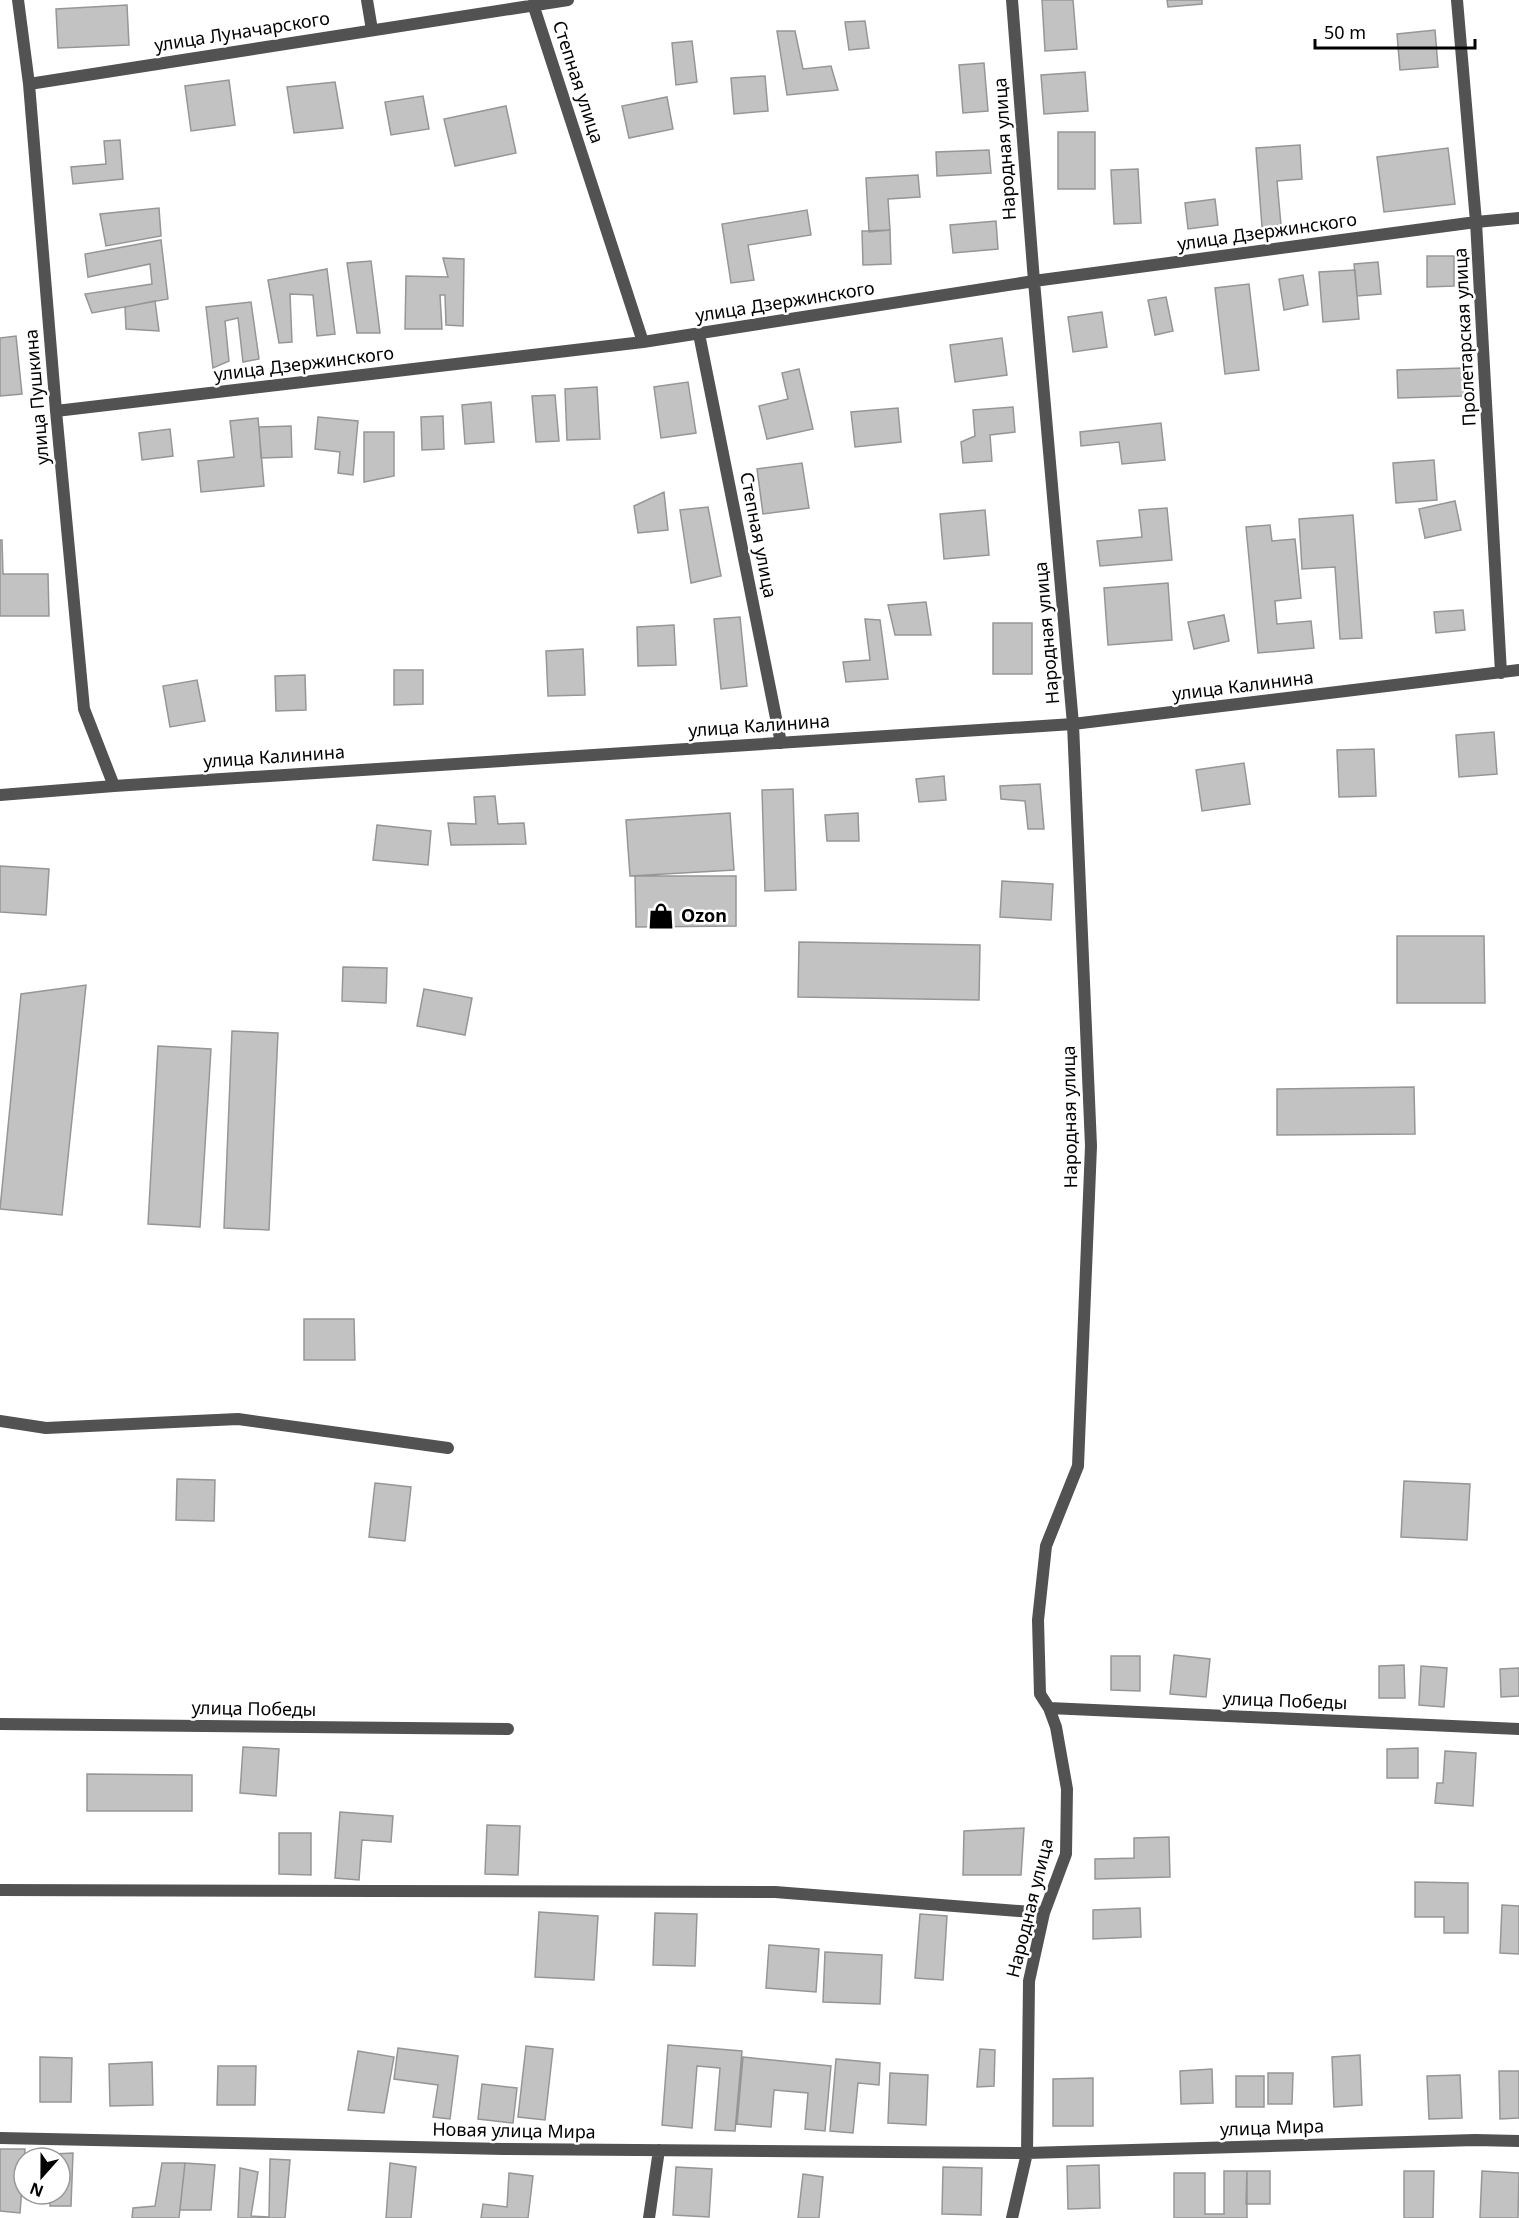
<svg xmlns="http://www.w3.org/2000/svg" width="1519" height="2218" font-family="'Noto Sans',sans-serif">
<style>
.building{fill:#c2c2c2;stroke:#969696;stroke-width:1.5}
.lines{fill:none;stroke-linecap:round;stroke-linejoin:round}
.street{stroke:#525252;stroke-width:12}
.labels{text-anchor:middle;stroke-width:5;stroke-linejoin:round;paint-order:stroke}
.street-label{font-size:18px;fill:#000;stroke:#fff}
.poi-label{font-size:18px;font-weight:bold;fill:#000;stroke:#fff;text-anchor:start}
</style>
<rect width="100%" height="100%" fill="#fff"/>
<!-- building -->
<path class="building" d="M1042,0H1073L1077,49L1045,51Z
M1167,0H1202V4L1168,7Z
M127,5L129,45L58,48L56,9Z
M865,21L869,48L849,50L845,22Z
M1435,30L1438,67L1400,70L1397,34Z
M777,31H795L803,69L831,66L838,90L787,95Z
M692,41L697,82L676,85L672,43Z
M984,63L988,111L963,113L959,65Z
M1085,72L1088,111L1044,114L1041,75Z
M765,76L768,111L734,114L731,78Z
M229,80L235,125L191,131L185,86Z
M335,82L343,128L294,133L287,87Z
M423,96L429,129L391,135L385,102Z
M667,97L673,129L629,138L622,106Z
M506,106L516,153L455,166L444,119Z
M1058,132H1095V189H1058Z
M120,140L123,179L73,184L71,167L106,164L104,141Z
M1300,145L1302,179L1277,181L1281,225L1262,227L1256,148Z
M1448,148L1455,204L1384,212L1377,157Z
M989,150L991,173L937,176L936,152Z
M1138,169L1141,223L1114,224L1111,170Z
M918,175L920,197L888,199L890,230L869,232L866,178Z
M1215,199L1218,225L1188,229L1185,203Z
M159,208L161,236L106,246L100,214Z
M807,210L811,235L748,245L754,280L731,283L722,224Z
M996,221L998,249L953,253L950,225Z
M890,230L891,264L863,265L862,231Z
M161,240L168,299L92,313L85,294L152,284L150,264L88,277L85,254Z
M1427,256H1454V286L1427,287Z
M443,258L464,259L463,326L446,325L445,295H440L442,329H405L406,276L448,277Z
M371,261L380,333H357L347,263Z
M1378,262L1381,294L1357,296L1354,264Z
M327,269L335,334L317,336L313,295L290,294L292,342L279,343L268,280Z
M1355,270L1359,319L1323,322L1319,272Z
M1303,275L1308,305L1284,310L1279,279Z
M1249,284L1259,370L1225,374L1215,288Z
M1166,297L1173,331L1155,335L1148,300Z
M155,301L159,331L126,329L125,307Z
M251,302L259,359L243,362L238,318L225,321L229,361L213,368L206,307Z
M1102,312L1107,347L1073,352L1068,317Z
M16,336L22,394L0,396V338Z
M1002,338L1007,375L955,382L950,345Z
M1463,368L1464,396L1398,398L1397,370Z
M799,369L813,429L767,439L759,406L788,399L782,373Z
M688,382L696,433L661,438L654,387Z
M597,387L600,439L567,440L565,389Z
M555,395L559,441L536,442L532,396Z
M491,402L494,442L465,444L462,405Z
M1013,407L1015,432L990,435L992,461L963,463L961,442L975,436L973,410Z
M898,408L901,442L855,447L851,412Z
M443,416L444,449L422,450L421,417Z
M318,417L358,421L353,475L338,473L340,452L315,449Z
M258,418L264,486L201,492L198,461L234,457L230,421Z
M1161,423L1165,460L1122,464L1119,442L1081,446L1080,432Z
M291,426L292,457L261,458L259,427Z
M170,429L173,456L142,460L139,433Z
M364,432H394V476L364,482Z
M1434,460L1437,500L1396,503L1393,463Z
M802,463L809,508L763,514L757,469Z
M664,492L668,530L638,533L634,506Z
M1455,501L1461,530L1425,538L1419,509Z
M708,507L721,576L691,583L680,510Z
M1167,508L1172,560L1100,566L1097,541L1142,537L1139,510Z
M985,510L989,555L944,559L940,514Z
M1353,515L1362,638L1340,639L1335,567L1302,569L1299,519Z
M1270,525L1272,541L1295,539L1301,598L1275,601L1277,624L1311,621L1314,648L1258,653L1246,527Z
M0,540H2L3,574H48L49,616H0Z
M1168,583L1172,640L1108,645L1104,588Z
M926,602L931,635H895L888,605Z
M1463,610L1465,630L1436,633L1434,612Z
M1224,615L1229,641L1194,649L1188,622Z
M740,617L747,686L721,689L714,619Z
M865,619L880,620L888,679L846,682L843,662L870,660Z
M993,623H1032V674H993Z
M674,625L676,665L638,666L637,627Z
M583,649L585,695L548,696L546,651Z
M394,670H423V704L394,705Z
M305,675L306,710L276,711L275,676Z
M197,680L205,721L170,727L163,686Z
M1494,732L1497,774L1459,777L1456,735Z
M1374,749L1376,796L1339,797L1337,750Z
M1244,763L1250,804L1202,811L1196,770Z
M944,776L946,800L919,802L916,779Z
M1040,784L1044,829H1028L1025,801L1001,799L1000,786Z
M793,789L796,890L765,891L762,790Z
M495,796L498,824L524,823L526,844L451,845L448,823L476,824L474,797Z
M730,813L734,870L630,876L626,820Z
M858,813L859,841H827L825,815Z
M377,825L431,831L428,865L373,860Z
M0,866L49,869L46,915L0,912Z
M635,876H736V926L636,927Z
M1002,881L1053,884L1051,920L1000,917Z
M1397,936H1484L1485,1003H1397Z
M799,942L980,945L979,1000L798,997Z
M343,967L387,968L386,1003L342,1001Z
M86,985L62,1215L0,1209L21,994Z
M424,989L472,998L465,1035L417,1026Z
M232,1031L278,1033L269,1230L224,1228Z
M158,1046L211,1049L200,1227L148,1224Z
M1414,1087L1415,1134L1277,1135V1089Z
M304,1319H354L355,1360H304Z
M177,1479L215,1480L214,1521L176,1520Z
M1404,1481L1470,1484L1467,1540L1401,1537Z
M375,1483L411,1487L405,1541L369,1537Z
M1174,1655L1210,1659L1206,1697L1170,1694Z
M1111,1656H1140V1691L1111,1690Z
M1404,1665L1405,1698H1379V1666Z
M1421,1666L1447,1668L1444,1707L1419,1705Z
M1519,1668V1696L1501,1697L1500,1669Z
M243,1747L279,1749L276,1796L240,1793Z
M1418,1748V1778H1387V1749Z
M1445,1751L1476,1753L1473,1806L1435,1803L1437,1783H1443Z
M87,1774L192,1775V1811H87Z
M340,1812L393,1816L391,1842L362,1840L359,1880L335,1878Z
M487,1825L520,1826L518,1875L485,1874Z
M1024,1828L1021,1875H963L964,1831Z
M279,1833H311V1875L279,1874Z
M1169,1837L1170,1877L1095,1879V1859L1134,1858V1838Z
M1415,1882L1468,1883V1933H1444V1917H1415Z
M1502,1905L1519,1906V1954L1500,1953Z
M1140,1908L1141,1937L1093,1939V1910Z
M539,1912L598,1916L594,1980L535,1977Z
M655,1913L697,1914L695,1966L653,1965Z
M920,1914L947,1916L943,1980L915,1978Z
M769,1945L819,1949L816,1992L766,1988Z
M825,1952L882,1955L880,2004L823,2002Z
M668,2045L742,2051L735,2131L715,2130L720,2068L697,2066L692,2128L662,2125Z
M526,2046L553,2049L545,2120L518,2117Z
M398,2048L458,2056L450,2119L433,2117L438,2085L394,2079Z
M980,2049L995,2050L994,2086L977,2087Z
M358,2051L394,2057L384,2113L348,2110Z
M1360,2055L1362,2105L1334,2107L1332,2057Z
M40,2057L72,2058L71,2102H40Z
M743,2057L831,2066L825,2131L805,2129L808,2093L774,2090L771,2127L737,2124Z
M836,2059L880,2063L879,2085L858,2083L853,2133L830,2131Z
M152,2062L153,2105L110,2106L109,2064Z
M218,2066H256L255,2105H217Z
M1212,2069L1213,2103L1181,2104L1180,2071Z
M1499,2071H1519V2118L1500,2119Z
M890,2073L928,2075L926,2125L888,2123Z
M1268,2073H1293L1292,2104H1268Z
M1460,2075L1462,2118L1429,2119L1427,2076Z
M1236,2076H1264V2107H1236Z
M1093,2078V2126H1053V2079Z
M482,2084L517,2088L513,2123L478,2119Z
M0,2149H25L20,2213L0,2211Z
M73,2153L71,2206H50V2194H60V2158H53V2154Z
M270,2159L290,2160L285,2218H238L240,2168L258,2172L251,2216L269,2217Z
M162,2163H185L179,2218H132L133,2208L155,2206Z
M185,2163L215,2165L211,2210H180Z
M390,2163L416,2167L411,2218H386Z
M1099,2165L1100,2208L1068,2209L1067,2166Z
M676,2167L712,2169L709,2217L673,2215Z
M943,2167L982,2168L981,2215L942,2214Z
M1224,2171H1247V2218H1174V2173H1205V2214H1224Z
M1247,2171H1270V2204H1246Z
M1404,2171H1434L1433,2218H1404Z
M1482,2171L1519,2173L1518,2218H1480Z
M509,2173L533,2176L528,2218H481L483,2204L507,2207Z
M803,2174L823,2177L819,2218H798Z"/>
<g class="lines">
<!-- street -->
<path class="street" d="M18,0L29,84L56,411L84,709L114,786
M367,0L372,30
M1457,0L1476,222L1501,673
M533,4L643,342
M29,84L568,0
M699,334L781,743
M56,411L643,342L1034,281L1476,222L1519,218
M0,795L114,786L1073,724L1519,670
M0,1421L46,1428L238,1419L448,1448
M1049,1708L1519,1729
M0,1724L508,1729
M0,1890L775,1892L1044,1913
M0,2138L504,2149L1027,2153L1475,2140L1519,2141
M649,2218L659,2150
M1012,2218L1027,2153L1029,1981L1044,1913L1066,1854L1067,1789L1056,1727L1049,1708L1040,1694L1038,1620L1046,1546L1078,1466L1091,1146L1073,724L1034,281L1012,0"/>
</g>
<!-- icons -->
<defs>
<g id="shop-bare" transform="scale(2.07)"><path d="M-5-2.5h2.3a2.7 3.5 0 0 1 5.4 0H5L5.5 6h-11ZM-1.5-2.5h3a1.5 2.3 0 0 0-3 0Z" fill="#000" stroke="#fff" stroke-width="2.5" paint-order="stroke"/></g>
</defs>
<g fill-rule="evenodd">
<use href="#shop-bare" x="661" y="916"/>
</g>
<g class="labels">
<!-- street labels -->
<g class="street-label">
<text transform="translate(242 32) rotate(-9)" y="6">улица Луначарского</text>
<text transform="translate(578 82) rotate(72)" y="6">Степная улица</text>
<text transform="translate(1005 149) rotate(-94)" y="6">Народная улица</text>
<text transform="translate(1267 232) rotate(-8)" y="6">улица Дзержинского</text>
<text transform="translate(785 302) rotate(-9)" y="6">улица Дзержинского</text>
<text transform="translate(1465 337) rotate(-93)" y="6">Пролетарская улица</text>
<text transform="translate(304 364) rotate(-7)" y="6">улица Дзержинского</text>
<text transform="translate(37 397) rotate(-95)" y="6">улица Пушкина</text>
<text transform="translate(758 535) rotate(79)" y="6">Степная улица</text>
<text transform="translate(1047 633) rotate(-95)" y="6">Народная улица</text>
<text transform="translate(1243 686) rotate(-7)" y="6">улица Калинина</text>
<text transform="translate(759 726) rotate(-4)" y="6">улица Калинина</text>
<text transform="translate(274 757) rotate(-4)" y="6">улица Калинина</text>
<text transform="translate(1070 1117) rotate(-91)" y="6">Народная улица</text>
<text transform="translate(1285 1701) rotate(2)" y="6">улица Победы</text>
<text transform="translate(254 1709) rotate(1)" y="6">улица Победы</text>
<text transform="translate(1030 1908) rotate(-76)" y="6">Народная улица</text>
<text transform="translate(1272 2128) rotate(-2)" y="6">улица Мира</text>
<text transform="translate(514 2131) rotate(1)" y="6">Новая улица Мира</text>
</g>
<!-- poi labels -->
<g class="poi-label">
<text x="681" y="922">Ozon</text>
</g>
</g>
<!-- north arrow -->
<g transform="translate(42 2176) rotate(201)"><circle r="28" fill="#ffffff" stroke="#999999" stroke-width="1.5"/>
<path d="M0-4.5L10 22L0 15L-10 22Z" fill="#000000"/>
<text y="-9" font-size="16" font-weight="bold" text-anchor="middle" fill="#000000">N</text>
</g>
<!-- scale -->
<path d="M1315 39v9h160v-9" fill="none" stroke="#000000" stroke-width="3"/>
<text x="1324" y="39" font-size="18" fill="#000000" stroke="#ffffff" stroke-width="4.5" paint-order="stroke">50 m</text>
</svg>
